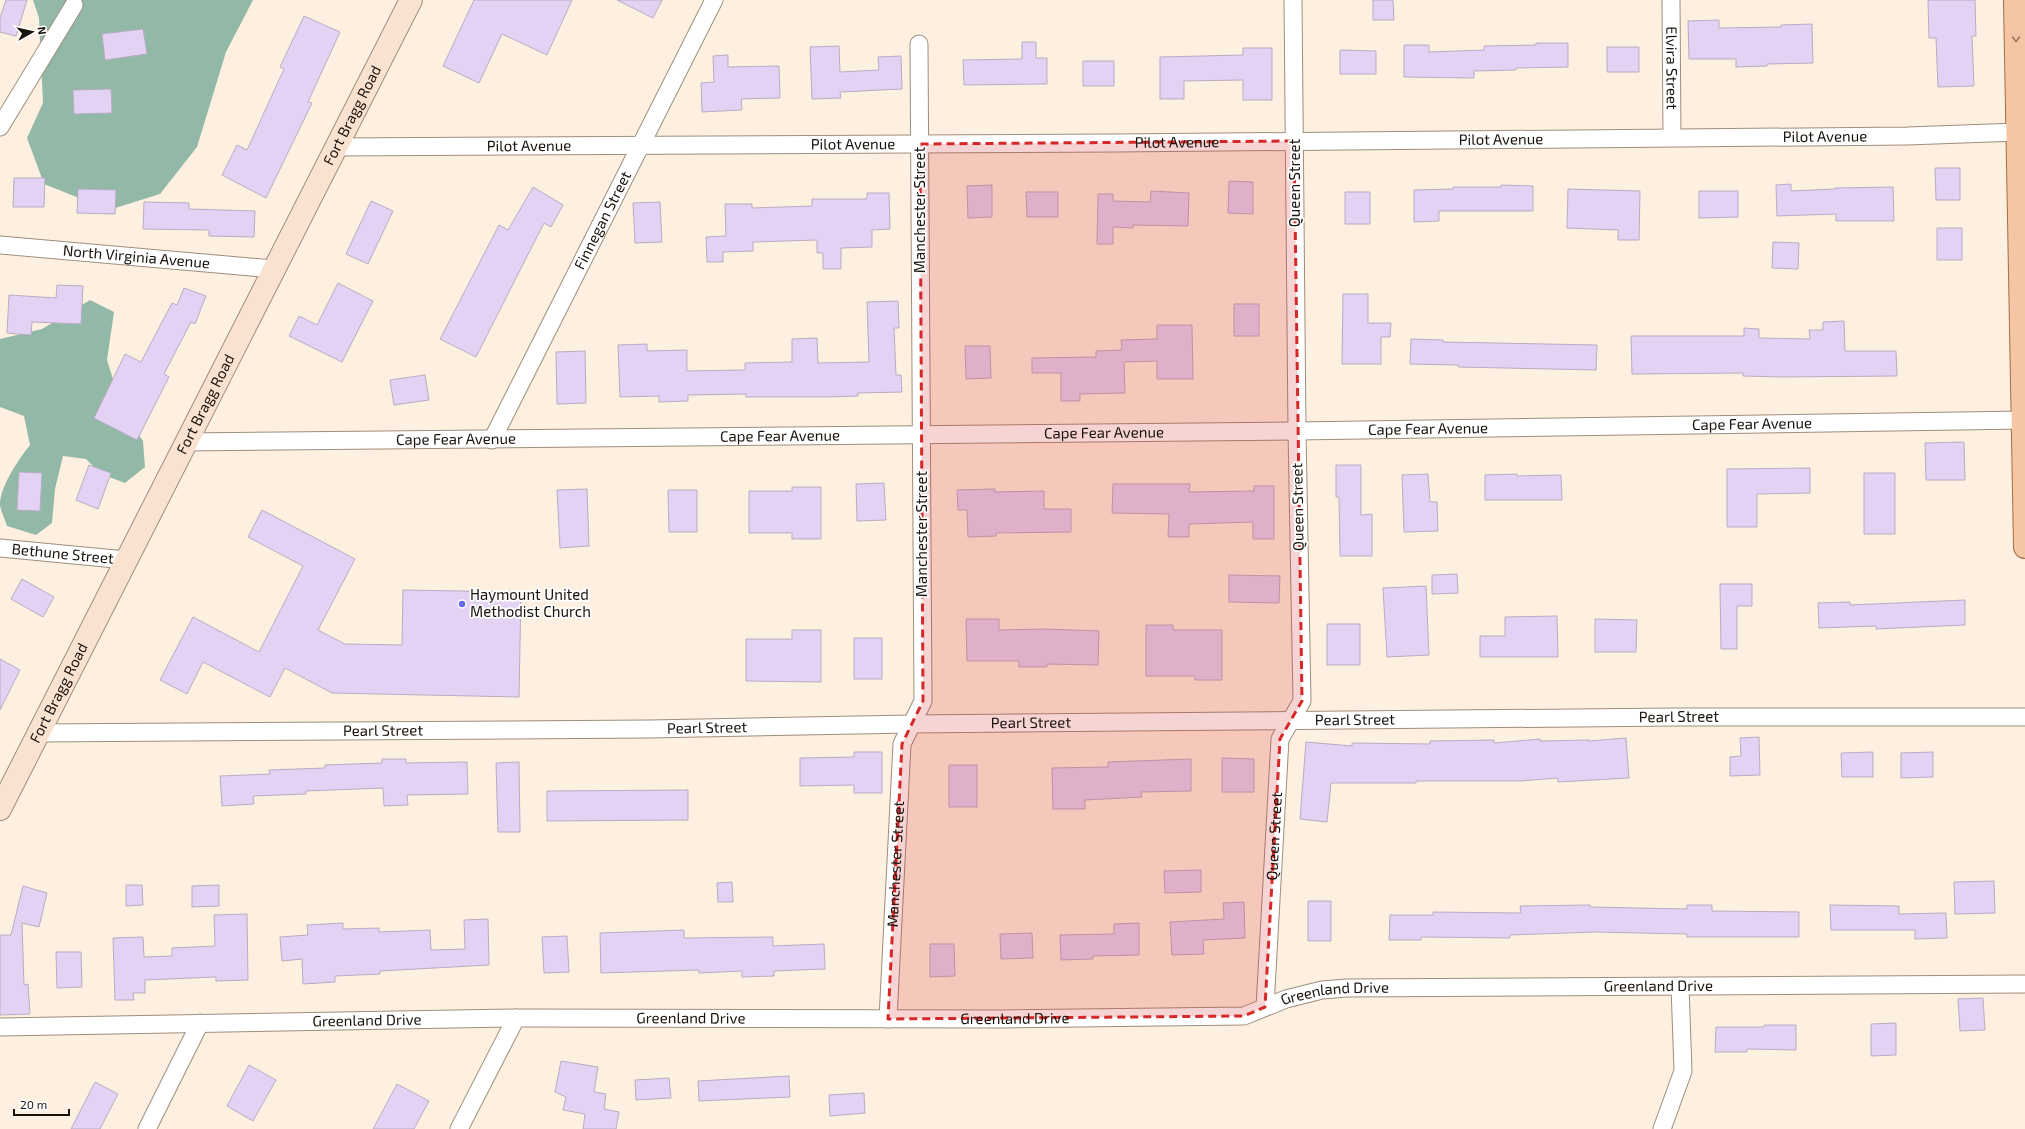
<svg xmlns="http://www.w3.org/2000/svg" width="2025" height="1129" font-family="'Exo 2',sans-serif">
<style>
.forest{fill:#92b9a7}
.building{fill:#e3d2f4;stroke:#b7adc2}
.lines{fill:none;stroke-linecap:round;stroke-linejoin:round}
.street-casing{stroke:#9d8e7c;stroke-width:19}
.secondary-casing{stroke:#9d8e7c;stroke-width:24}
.primary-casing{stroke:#a36e46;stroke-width:24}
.street{stroke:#fff;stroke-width:17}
.secondary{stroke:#fae2d1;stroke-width:22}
.primary{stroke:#f5c6a3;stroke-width:22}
.oneway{stroke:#92755f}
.marked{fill:#d62828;fill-opacity:0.2;stroke:#d62828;stroke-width:3;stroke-dasharray:8 5;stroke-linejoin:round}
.poi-dot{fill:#676ae3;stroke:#fff;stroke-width:1.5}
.labels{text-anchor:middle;stroke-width:3.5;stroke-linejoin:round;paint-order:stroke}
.street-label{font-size:15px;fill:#18120c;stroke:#fff}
.poi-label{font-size:15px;fill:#18120c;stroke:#fff;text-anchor:start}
</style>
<rect width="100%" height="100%" fill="#fef0e0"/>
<!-- forest -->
<path class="forest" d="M33,0H253L226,52L197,147L160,194L109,210L44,184L27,138L43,103L39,18Z
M90,300L114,312L107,360L123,411L143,441L145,467L125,483L101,474L86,459L63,456L55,489L52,523L36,535L7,526C5,519 1,512 0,505C0,486 19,459 30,445L24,416L0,407V339L42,329Z"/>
<!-- building -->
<path class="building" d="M6,0H27L16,36L0,32V18Z
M474,0H572L547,55L502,34L479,83L443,66Z
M617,0H662L653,18Z
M1373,0H1393L1394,20H1373Z
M1928,0H1975L1976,36H1972L1974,86L1938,87L1936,38H1929Z
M304,16L340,32L308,102L312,103L266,198L222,175L237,145L247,150L284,69L280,67Z
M1719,20V28L1781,27V25L1812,24L1813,63L1767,64V66L1736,67V59H1689L1688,21Z
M143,29L147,54L105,60L102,34Z
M1022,42H1036V58H1047V84L964,85L963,60L1022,59Z
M1536,43H1568V67L1516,68V70L1474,71V78L1404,77V45H1429V52L1484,50V46L1536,45Z
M839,46L840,72L879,70L878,57L901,56L902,89L840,92L841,98L812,99L810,47Z
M1607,47H1639V72H1607Z
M1243,48H1272V100H1243V80L1184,81V99H1160V57L1243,55Z
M1340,50L1376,51V74H1340Z
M728,55V67L779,66L780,98L741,99L742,110L702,112L701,83L714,82L713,56Z
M1083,61H1114V86H1083Z
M111,89L112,113L74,114L73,90Z
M1935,168H1960V200H1936Z
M14,178H45L44,207H13Z
M1229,181L1253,182V214L1228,213Z
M1791,184V191L1835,189V188L1893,187L1894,221H1836V214L1777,216L1776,185Z
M992,185V217L968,218L967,186Z
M1501,185L1533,186V211H1439V221L1414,222V190L1453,189V187H1501Z
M533,187L563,205L551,227L544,223L476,357L440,339L499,225L508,230Z
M78,189L116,190L115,214L77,213Z
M1568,189L1640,191L1639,240H1618V230L1567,228Z
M1151,191L1189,193L1188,226L1133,225V228L1113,227V244H1097L1098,194H1113V201L1150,202Z
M1699,191H1738V217L1699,218Z
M1026,192H1058V217H1027Z
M1345,192H1370V224H1345Z
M867,193H889L890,229L872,230V247L841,248V269H823V253H817V240L753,242V251L723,252V262H707L706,237L726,236L725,204H752V208L812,206V199H867Z
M371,201L393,211L368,264L346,254Z
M144,202L189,203V209L255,211L254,237L209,236V230L143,229Z
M660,202L662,242L635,243L633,203Z
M1937,228H1962V260H1937Z
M1773,242L1799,243L1798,269L1772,268Z
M338,283L373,301L342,362L289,336L299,316L317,325Z
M57,285L83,286L81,324L32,322L31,335L7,333L9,295L56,298Z
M184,288L206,296L195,324L191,322L164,374L169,377L137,440L94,418L125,354L141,362L172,303L177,305Z
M1343,294H1368V323H1391L1390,337H1381V364H1342Z
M898,301L899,328H894L896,375H901L902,392L858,393V396L829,397H746V394L688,395V401L659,402V396L620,397L618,345L647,344V351L687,350V371L745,370V363L792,362V339L817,338L818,363L869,362L867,302Z
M1234,304H1259V336H1234Z
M1844,321L1845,351H1896L1897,376L1781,377L1743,376V373L1632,374L1631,336H1744V328L1759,329V338L1810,339L1809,330H1823V322Z
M1157,325H1192L1193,379H1157V361L1124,362L1125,393L1080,394V401H1061V373H1032V358L1096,357V351L1122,350L1121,340L1157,339Z
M1411,339L1443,340V342L1597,345L1596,370L1458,367V365L1410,364Z
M965,346H990L991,378L966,379Z
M585,351L586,403L557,404L556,352Z
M425,375L429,400L394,405L390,380Z
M1964,442L1965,480H1926L1925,443Z
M89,465L111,473L98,509L76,500Z
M1336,465H1361V515L1372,514V556H1340L1339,497H1336Z
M1810,468V493L1757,494V527H1727V469Z
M19,472L42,473L40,511L17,510Z
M1864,473H1895V534H1864Z
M1428,474L1430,502H1437L1438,531L1404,532L1402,475Z
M1517,474V476L1561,475L1562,500H1485V475Z
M884,483L886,520L857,521L856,484Z
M1113,484H1190L1189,492L1254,491V486H1274V539H1253V522L1189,524V537H1168L1169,514L1112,513Z
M792,487H821V539H792V533H749V491H792Z
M587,489L589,546L560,548L557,490Z
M995,489V492L1044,491V509H1071V532L996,533V536L968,537L967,510H958L957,490Z
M668,490H697V532H669Z
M262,510L355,559L318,630L345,644L402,645L403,590L521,592L519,697L332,693L285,668L270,697L203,662L187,694L160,680L193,617L259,652L303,566L248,537Z
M1457,574L1458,593L1432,594V575Z
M1229,575L1280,576L1279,603L1229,602Z
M22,579L54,597L43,617L11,599Z
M1720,584H1752V606H1737V649H1721Z
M1426,586L1429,655L1387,657L1383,588Z
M1965,600V625L1876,629V626L1819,628L1818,603L1850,602V605Z
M1557,616L1558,657H1480V636H1505V617Z
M966,619H999V630L1046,629L1099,631L1098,665L1047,664V667H1019V661H967Z
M1595,619L1637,620L1636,652H1595Z
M1327,624H1360V665H1327Z
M1146,625H1173V630H1222V680H1195V676H1146Z
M792,630H821V682L746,681V639H792Z
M854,638H882V679H854Z
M0,659L20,670L0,710Z
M1759,737L1760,775L1730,776V757L1741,756L1740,738Z
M1626,738L1629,778L1558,782V778L1520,781H1416V783H1331L1327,822L1300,819L1306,742L1352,746V743L1430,744V741L1494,740V743L1540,739V741L1589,740V741Z
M854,752H882V793H854V785L800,786V758L854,757Z
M1873,752V777H1842L1841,753Z
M1933,752V777L1901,778V753Z
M1222,758L1254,759V792H1222Z
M382,759H406V763L467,762L468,794L407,795L408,805L384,806L383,788L306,791V794L253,796L254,804L222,806L220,776L270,774L269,770L325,768V765L382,763Z
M1191,759V791L1141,792L1142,797L1085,800V809H1053L1052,768L1108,767V762Z
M519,762L520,832H498L496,763Z
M949,765H977V807H949Z
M688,790V820L547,821V791Z
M1201,870V892L1165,893L1164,871Z
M1994,881L1995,913L1955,914L1954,882Z
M732,882L733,902H718L717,883Z
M126,885H142L143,905L126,906Z
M219,885V906L192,907V886Z
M23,886L47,893L39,927L22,923L24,985L28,984L30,1014L0,1015V935H11Z
M1308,901H1331V941H1308Z
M1244,902L1245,938L1203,940L1204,954L1172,955L1170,922L1224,919L1223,903Z
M1590,905V907L1687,909V905H1712V911L1799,912V937H1687V934L1596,932L1510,935V938L1421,937V940H1389L1390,915H1433V912L1521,913L1520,906Z
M1830,905L1899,906V914L1946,913L1947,938L1915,939V930H1831Z
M247,914L248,980L216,981V977L145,980V993H133L134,1000H115L113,938L143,937L144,957L172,956V948L215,946L214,915Z
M488,919L489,965L380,971V974L335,976V982L303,984L302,959L282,961L280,937L308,935L307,925L343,923V929L379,928V932L430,930L431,950L465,949L464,920Z
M1139,923V955L1093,956V959L1061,960L1060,935L1114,934V924Z
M684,930V938L773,937V946L824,944L825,969L774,971V976L742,977V971L699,973V970L601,973L600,933Z
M1032,933L1033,958L1001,959L1000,934Z
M567,936L569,972L544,973L542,937Z
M930,944H954L955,976L930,977Z
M56,952H81L82,987L57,988Z
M1983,998L1985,1030L1960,1031L1958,999Z
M1896,1023V1055L1871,1056V1024Z
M1764,1025H1796V1050L1747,1049V1052H1715L1716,1027H1764Z
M561,1061L598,1067L594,1092L606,1094L604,1109L619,1112L616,1129H583L585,1114L563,1110L566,1097L555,1092Z
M249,1065L276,1080L253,1121L227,1106Z
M789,1076L790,1097L699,1101L698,1081Z
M669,1078L671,1098L636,1100L635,1080Z
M95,1082L118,1094L100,1129H71Z
M397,1084L429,1101L414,1129H373Z
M864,1093L865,1113L830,1116L829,1095Z"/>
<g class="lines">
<!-- street casing -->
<g class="street-casing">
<g id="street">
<path id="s1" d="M1671,0L1672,137"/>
<path d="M0,127L74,5"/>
<path id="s2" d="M335,147L1116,143L1907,136L2018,132"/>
<path id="s3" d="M0,245L273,269"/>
<path id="s4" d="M492,440L714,0"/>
<path id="s5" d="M185,442L1297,431L2024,420"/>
<path id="s6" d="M0,548L126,560"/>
<path id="s7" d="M38,733L649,729L911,724L1676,717H2025"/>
<path id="s8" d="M1265,1007L1280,739L1302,701L1297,431L1293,0"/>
<path id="s9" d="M888,1019L902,744L923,701L919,44"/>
<path id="s10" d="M0,1027L516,1018L1001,1019L1244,1016L1286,999L1322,990L1347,988L2025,984"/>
<path d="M147,1129L200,1023"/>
<path d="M459,1129L516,1018"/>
<path d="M1662,1129L1683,1071L1680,986"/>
</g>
</g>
<!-- secondary casing -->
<g class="secondary-casing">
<g id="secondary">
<path id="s11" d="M0,809L411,0"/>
</g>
</g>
<!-- primary casing -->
<g class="primary-casing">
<path id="primary" d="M2015,0L2025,547"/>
</g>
<!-- street -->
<use href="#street" class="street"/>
<!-- secondary -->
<use href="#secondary" class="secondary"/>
<!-- primary -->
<use href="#primary" class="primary"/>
</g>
<!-- one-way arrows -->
<defs><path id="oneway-chevron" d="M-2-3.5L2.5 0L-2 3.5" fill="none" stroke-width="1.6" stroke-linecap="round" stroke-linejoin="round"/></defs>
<use class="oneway" href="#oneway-chevron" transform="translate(2016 39) rotate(89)"/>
<!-- marked area -->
<path class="marked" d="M1294,141L1302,701L1280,739L1265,1007L1244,1016L888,1019L902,744L923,701L920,144Z"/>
<!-- markers -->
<circle class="poi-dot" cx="462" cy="604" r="4"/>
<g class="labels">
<!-- street labels -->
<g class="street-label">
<text dy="5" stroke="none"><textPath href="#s1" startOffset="68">Elvira Street</textPath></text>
<text dy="5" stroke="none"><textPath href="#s11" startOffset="778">Fort Bragg Road</textPath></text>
<text dy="5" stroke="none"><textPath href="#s2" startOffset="1490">Pilot Avenue</textPath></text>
<text dy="5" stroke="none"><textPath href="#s2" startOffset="1166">Pilot Avenue</textPath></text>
<text dy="5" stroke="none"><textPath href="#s2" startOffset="842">Pilot Avenue</textPath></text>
<text dy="5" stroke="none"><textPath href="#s2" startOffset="518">Pilot Avenue</textPath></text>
<text dy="5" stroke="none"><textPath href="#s2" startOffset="194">Pilot Avenue</textPath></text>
<text transform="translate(1295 183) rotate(-90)" y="5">Queen Street</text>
<text transform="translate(920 210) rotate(-90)" y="5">Manchester Street</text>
<text dy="5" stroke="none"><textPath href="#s4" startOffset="246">Finnegan Street</textPath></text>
<text dy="5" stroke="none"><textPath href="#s3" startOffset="137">North Virginia Avenue</textPath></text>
<text dy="5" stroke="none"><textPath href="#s11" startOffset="454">Fort Bragg Road</textPath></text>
<text dy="5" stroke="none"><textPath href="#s5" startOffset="1567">Cape Fear Avenue</textPath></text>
<text dy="5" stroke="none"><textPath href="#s5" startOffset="1243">Cape Fear Avenue</textPath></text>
<text dy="5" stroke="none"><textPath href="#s5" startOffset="919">Cape Fear Avenue</textPath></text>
<text dy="5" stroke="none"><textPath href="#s5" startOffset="595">Cape Fear Avenue</textPath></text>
<text dy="5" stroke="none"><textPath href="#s5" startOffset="271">Cape Fear Avenue</textPath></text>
<text transform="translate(1298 507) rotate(-91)" y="5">Queen Street</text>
<text transform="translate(922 534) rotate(-90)" y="5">Manchester Street</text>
<text dy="5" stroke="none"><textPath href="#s6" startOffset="63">Bethune Street</textPath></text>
<text dy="5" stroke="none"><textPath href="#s11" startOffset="130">Fort Bragg Road</textPath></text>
<text dy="5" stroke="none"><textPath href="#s7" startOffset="1641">Pearl Street</textPath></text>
<text dy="5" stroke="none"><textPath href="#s7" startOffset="1317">Pearl Street</textPath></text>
<text dy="5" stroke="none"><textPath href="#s7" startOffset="993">Pearl Street</textPath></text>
<text dy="5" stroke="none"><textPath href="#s7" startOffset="669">Pearl Street</textPath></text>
<text dy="5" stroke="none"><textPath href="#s7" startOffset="345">Pearl Street</textPath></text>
<text dy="5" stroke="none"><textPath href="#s8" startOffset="171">Queen Street</textPath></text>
<text dy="5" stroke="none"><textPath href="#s9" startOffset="155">Manchester Street</textPath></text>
<text dy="5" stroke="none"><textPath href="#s10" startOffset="1663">Greenland Drive</textPath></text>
<text dy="5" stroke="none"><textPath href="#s10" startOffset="1339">Greenland Drive</textPath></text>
<text dy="5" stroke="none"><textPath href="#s10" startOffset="1015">Greenland Drive</textPath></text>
<text dy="5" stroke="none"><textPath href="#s10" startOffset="691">Greenland Drive</textPath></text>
<text dy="5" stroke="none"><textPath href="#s10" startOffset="367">Greenland Drive</textPath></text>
</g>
<!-- poi labels -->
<g class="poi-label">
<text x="470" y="600">Haymount United<tspan x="470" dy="17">Methodist Church</tspan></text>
</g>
</g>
<!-- north arrow -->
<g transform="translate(32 32) rotate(82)" stroke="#ffffff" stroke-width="3" paint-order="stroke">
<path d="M0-3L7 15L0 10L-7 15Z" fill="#18120c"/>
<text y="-6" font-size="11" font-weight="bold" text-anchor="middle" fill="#18120c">N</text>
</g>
<!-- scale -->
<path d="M14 1109v6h55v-6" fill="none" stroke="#18120c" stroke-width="2"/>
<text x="20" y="1109" font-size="12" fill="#18120c" stroke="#ffffff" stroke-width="3" paint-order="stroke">20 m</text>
</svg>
